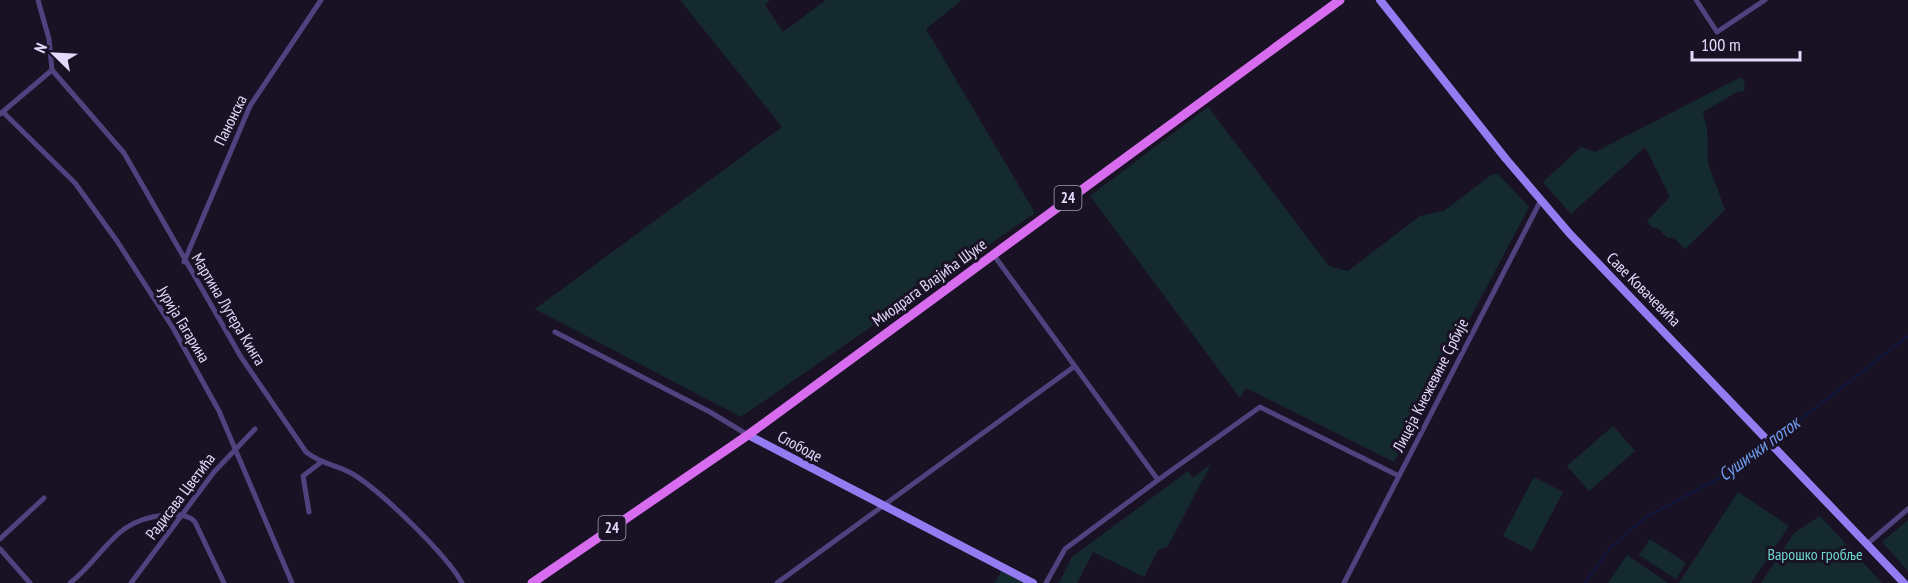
<svg xmlns="http://www.w3.org/2000/svg" width="1908" height="583" font-family="'PT Sans Narrow',sans-serif">
<style>
.green{fill:#152a2e}
.lines{fill:none;stroke-linecap:round;stroke-linejoin:round}
.stream{stroke:#10183f;stroke-width:2}
.street{stroke:#50427f;stroke-width:5}
.secondary{stroke:#947bf1;stroke-width:8}
.primary{stroke:#d86cef;stroke-width:9}
.labels{text-anchor:middle;stroke-width:6;stroke-linejoin:round;paint-order:stroke}
.shield{fill:#191225;stroke:#a79dbb;stroke-width:1.5}
.shield-label{font-size:15px;font-weight:bold;fill:#e4d9fb}
.street-label{font-size:16px;fill:#e4d9fb;stroke:#191225}
.park-label{font-size:16px;fill:#6dd4ce;stroke:#191225}
.water-label{font-size:18px;font-style:italic;fill:#729ef0;stroke:#191225}
</style>
<rect width="100%" height="100%" fill="#191225"/>
<!-- green -->
<path class="green" d="M680,0H770L765,5L783,32L826,0H962L926,29L1035,213L741,417L535,309L782,127Z
M1741,77L1745,84L1744,91L1737,92L1703,112L1707,128L1708,163L1725,210L1685,249L1674,238H1667L1658,228H1653L1647,221L1670,197L1645,147L1571,214L1543,182L1581,147L1595,152Z
M1208,107L1329,266L1348,271L1420,216L1444,211L1491,175L1498,174L1529,207L1394,462L1246,388L1240,398L1090,196Z
M1613,426L1635,451L1589,491L1567,466Z
M1211,464L1168,546L1158,550L1144,577L1093,552L1077,583H1059L1072,557L1188,471L1193,478Z
M1534,477L1563,492L1532,551L1503,536Z
M1738,492L1789,526L1751,583H1679Z
M1820,516L1882,583H1761L1794,533Z
M1908,520V571L1882,542Z
M1650,539L1686,563L1676,579L1639,555Z
M1627,555L1668,583H1608Z
M1001,571L1025,583H995Z"/>
<g class="lines">
<!-- stream -->
<path class="stream" d="M1585,583L1611,547L1646,517L1737,469L1908,336"/>
<!-- street -->
<path class="street" d="M38,0L49,39L52,70L124,153L241,357L306,452C323,465 335,464 351,473C379,489 447,555 462,583
M1696,0L1717,32L1765,0
M3,112L75,183L117,241L173,328L219,411L292,583
M0,114L52,70
M993,254L1158,480L1065,549L1046,583
M184,262L250,106L321,0
M555,332L710,412L748,435
M1158,480L1260,407L1399,476
M309,512L303,476L320,463
M0,539L44,498
M1867,544L1908,509
M0,549L30,583
M70,583C107,554 112,520 165,515C175,514 188,514 195,522L224,583
M131,583L214,472L255,429
M777,583L1075,366
M1344,583L1541,200"/>
<!-- secondary -->
<path class="secondary" d="M1380,0L1506,159L1570,234L1904,583
M748,435L1033,583"/>
<!-- primary -->
<path class="primary" d="M532,583L748,435L1340,0"/>
</g>
<g class="labels">
<!-- shield labels -->
<g class="shield">
<rect x="1054.5" y="186" width="27" height="24" rx="4.5"/>
<rect x="598.5" y="516" width="27" height="24" rx="4.5"/>
</g>
<g class="shield-label">
<text x="1068" y="203">24</text>
<text x="612" y="533">24</text>
</g>
<!-- street labels -->
<g class="street-label">
<text transform="translate(230 120) rotate(-64)" y="6">Панонска</text>
<text transform="translate(929 282) rotate(-36)" y="6">Миодрага Влајића Шуке</text>
<text transform="translate(1644 289) rotate(45)" y="6">Саве Ковачевића</text>
<text transform="translate(229 309) rotate(59)" y="6">Мартина Лутера Кинга</text>
<text transform="translate(184 324) rotate(59)" y="6">Јурија Гагарина</text>
<text transform="translate(1430 385) rotate(-63)" y="6">Лицеја Кнежевине Србије</text>
<text transform="translate(800 446) rotate(28)" y="6">Слободе</text>
<text transform="translate(180 496) rotate(-53)" y="6">Радисава Цветића</text>
</g>
<!-- park labels -->
<g class="park-label">
<text x="1815" y="560">Варошко гробље</text>
</g>
<!-- water labels -->
<g class="water-label">
<text transform="translate(1759 449) rotate(-36)" y="6">Сушички поток</text>
</g>
</g>
<!-- north arrow -->
<g transform="translate(54 54) rotate(294)" stroke="#191225" stroke-width="4.5" paint-order="stroke">
<path d="M0-4.5L10 22L0 15L-10 22Z" fill="#e4d9fb"/>
<text y="-9" font-size="16" font-weight="bold" text-anchor="middle" fill="#e4d9fb">N</text>
</g>
<!-- scale -->
<path d="M1692 51v9h108v-9" fill="none" stroke="#e4d9fb" stroke-width="3"/>
<text x="1701" y="51" font-size="18" fill="#e4d9fb" stroke="#191225" stroke-width="4.5" paint-order="stroke">100 m</text>
</svg>
